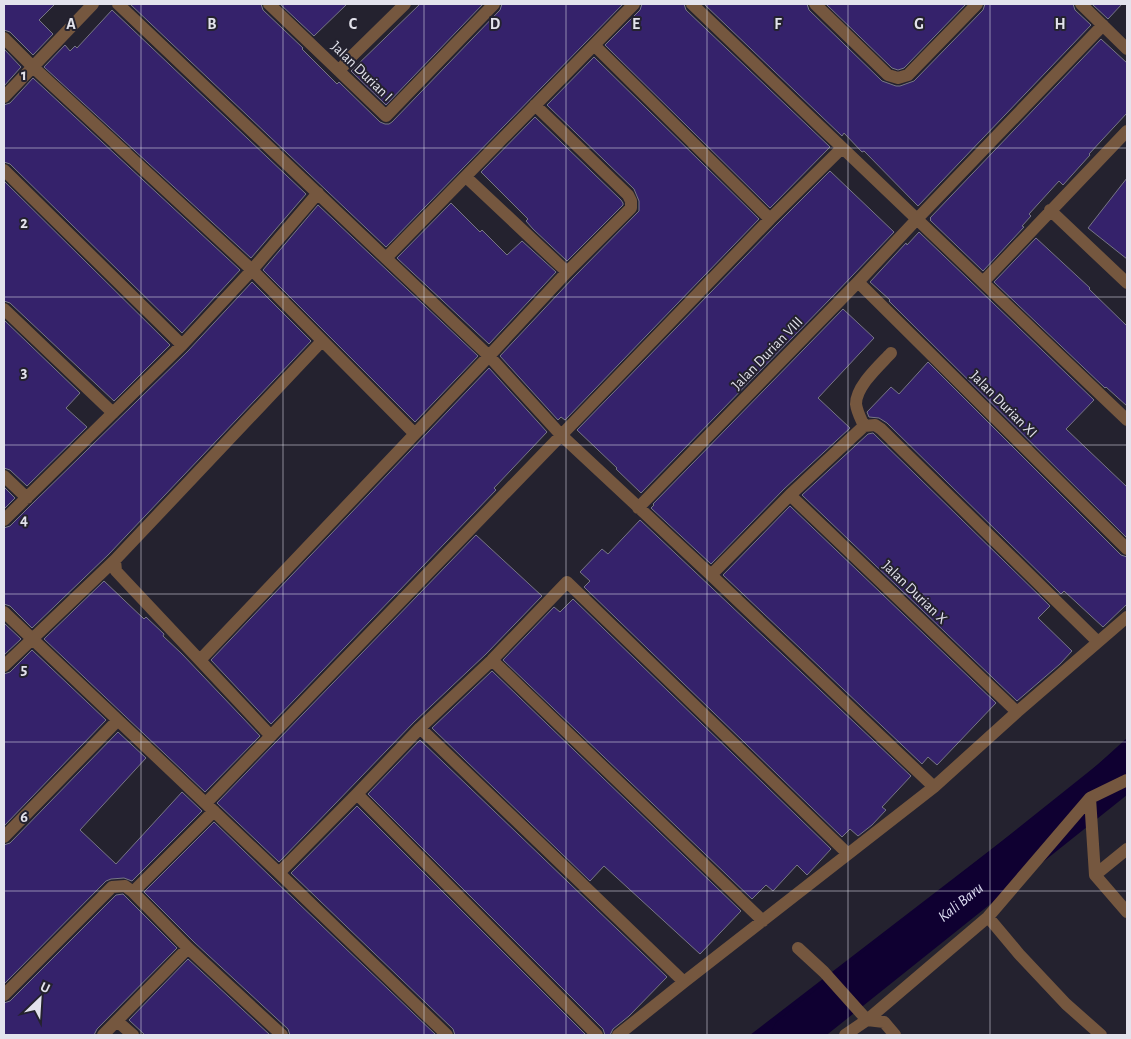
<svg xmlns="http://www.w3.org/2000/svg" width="1131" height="1039" font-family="'Alegreya Sans',sans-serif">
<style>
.water{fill:#0f0031}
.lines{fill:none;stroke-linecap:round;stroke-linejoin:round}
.river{stroke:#0f0031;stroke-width:42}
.building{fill:#35226b;stroke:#777686}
.minor{stroke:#75573f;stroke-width:12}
.grid{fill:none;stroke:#e3e3ec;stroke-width:1;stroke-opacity:0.55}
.labels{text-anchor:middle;stroke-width:4;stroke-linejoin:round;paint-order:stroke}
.street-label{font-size:15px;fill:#e3e3ec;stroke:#24222f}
.water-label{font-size:16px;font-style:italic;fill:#dddcf2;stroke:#24222f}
.grid-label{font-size:16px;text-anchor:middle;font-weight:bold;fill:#e3e3ec;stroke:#24222f;stroke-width:4;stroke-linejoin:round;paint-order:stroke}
</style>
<rect width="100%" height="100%" fill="#24222f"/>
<!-- water -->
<path class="water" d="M1127,738V768L1090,798L907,934L785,1035H750L1075,785Z"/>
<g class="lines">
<!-- river -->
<path class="river" id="s1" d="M793,1035L1127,768"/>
</g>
<!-- building -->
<path class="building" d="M4,4H55L39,20L53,34L33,55L10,32L4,30Z
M130,4H261L263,10L303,48L302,49L337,84L339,82L380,122L385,124H389L392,122L500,10L502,4H623L386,247Z
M280,4H347L314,36Z
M420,4H483L386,105L351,71Z
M642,4H684L686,10L830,147L770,208L605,45L640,10Z
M704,4H807L809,10L882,81L896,86H900L914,81L983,10L985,4H1073L1075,10L1091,25L918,206L864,151L862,152L844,133L842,136Z
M826,4H966L904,68L898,70L892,68Z
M1092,4H1122L1108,19Z
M112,10L306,194L251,258L44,67L65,45L70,51L75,46L77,48Z
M1101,39L1127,63V113L1089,154L1090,155L1063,185L1059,181L1029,214L1031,216L1022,226L1024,227L983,271L930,220L931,219L930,218Z
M4,49L21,67L4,86Z
M594,57L759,219L565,420L561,417L558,420L500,356L573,278L639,211V201L634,189L547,105Z
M33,78L240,270L182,333L10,164L4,162V105L10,103Z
M535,117L621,200L623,203V205L567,261L533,229L526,221L528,219L481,172Z
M830,171L894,232L831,298L641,493L616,469L617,468L577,430L776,225Z
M1127,178V259L1088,228Z
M4,181L170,345L114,401L10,303L4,301Z
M451,203L480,232L482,230L507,255L522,241L556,272L489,344L397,258Z
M318,205L478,356L415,422L263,270Z
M919,232L1094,400L1066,429L1127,487V538L889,301L890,300L870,282L906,243L907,245Z
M1036,238L1090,288L1089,289L1127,326V406L1106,387L1105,388L994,282Z
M252,282L311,341L109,554L32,628L10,606L4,604V528L10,526L32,504L188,351Z
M843,309L874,338L818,398L850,428L784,489L711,564L651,508L654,505L653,504Z
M4,320L80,393L66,408L87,427L27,486L10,470L4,468Z
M928,362L1121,555L1127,557V604L1103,627L1064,591L1061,594L887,423L879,418L869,417L867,412L891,387L899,394Z
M489,368L547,432L494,488L496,490L271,724L211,660Z
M873,433L1050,606L1038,618L1072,651L1060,664L1017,701L802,495L868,434Z
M4,487L15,498L4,509Z
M790,506L996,703L937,765L928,757L922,764L723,575Z
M640,520L911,776L882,807L886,810L872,825L858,836L850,829L842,837L584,587L590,581L580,572L602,549L608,554Z
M476,535L542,596L486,654L414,722L279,862L217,803Z
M104,581L144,619L146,617L164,634L163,636L182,654L260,736L205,792L44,639Z
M573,599L831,849L807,875L797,865L773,891L766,885L752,899L503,660L554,607L560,612Z
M4,623L21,639L4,655Z
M32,650L106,720L4,826V674L10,672Z
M492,671L741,911L700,954L604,866L590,881L432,728Z
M118,732L146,758L80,830L116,864L182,792L202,811L132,881L124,878L111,879L106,881L4,984V845L10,843Z
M420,740L667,977L629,1016L613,1029L610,1035H605L603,1029L368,794Z
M357,806L586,1035H455L453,1029L291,873Z
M214,822L273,879L436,1035H290L288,1029L194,942L144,892Z
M123,894L177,948L97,1029L94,1035H4V1003L10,1001L116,895Z
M188,959L270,1035H145L129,1020Z"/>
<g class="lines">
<!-- minor -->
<path class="minor" d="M118,4L489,356L561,435L711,575L934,787
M269,4L386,116L494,4
M692,4L1127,420
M815,4L888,75L898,78L908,75L977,4
M1081,4L1127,49
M4,38L33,67L252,270L415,434
M594,45L770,219
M339,71L351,57L405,4
M4,97L93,4
M4,170L182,345
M466,177L567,272
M1050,210L1127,283
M386,258L634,4
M858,282L1127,549
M983,282L1127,131
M4,309L113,413
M864,426C861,419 857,412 856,404C856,386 880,365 891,353
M4,476L27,498
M790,495L1017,712
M638,508L858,282L917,219L1103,25
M4,520L182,345L252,270L318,193
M711,575L790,495L864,426L875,425L881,429L1098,642
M4,612L279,873L447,1035
M200,660L489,356L567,272L631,208V201L628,195L535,105
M492,660L763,921
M4,666L115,560
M420,728L684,982
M271,736L116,571L115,560L322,341
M357,794L597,1035
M1090,798L1095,875L1127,912
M206,803L770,219L842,148
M4,837L118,720
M279,873L357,794L420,728L492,660L567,582L848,854
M1095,875L1127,849
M133,892L214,811
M988,917L1019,954L1066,1004L1101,1035
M798,948L824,972L867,1020L884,1022L895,1035
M4,995L112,887L125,886L133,892L188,948L282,1035
M117,1021L133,1035
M103,1035L188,948
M618,1035L684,982L934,787L1017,712L1127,617
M845,1035L867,1020L988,917L1090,798L1127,780"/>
</g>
<!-- grid -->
<path class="grid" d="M141,4V1035M283,4V1035M424,4V1035M566,4V1035M707,4V1035M848,4V1035M990,4V1035M4,148H1127M4,297H1127M4,445H1127M4,594H1127M4,742H1127M4,891H1127"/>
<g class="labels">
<!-- street labels -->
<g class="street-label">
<text transform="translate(362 71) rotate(44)" y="5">Jalan Durian I</text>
<text transform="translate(767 353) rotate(-46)" y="5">Jalan Durian VIII</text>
<text transform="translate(1004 404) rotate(45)" y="5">Jalan Durian XI</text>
<text transform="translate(915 592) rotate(44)" y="5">Jalan Durian X</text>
</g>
<!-- water labels -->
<g class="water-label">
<text dy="6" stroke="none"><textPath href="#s1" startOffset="214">Kali Baru</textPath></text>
</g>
</g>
<g class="grid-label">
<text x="71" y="29">A</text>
<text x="212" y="29">B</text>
<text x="353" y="29">C</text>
<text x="495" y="29">D</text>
<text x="636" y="29">E</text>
<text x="778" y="29">F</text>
<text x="919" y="29">G</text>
<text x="1060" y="29">H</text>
<text x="24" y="80">1</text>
<text x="24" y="228">2</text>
<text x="24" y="377">3</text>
<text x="24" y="525">4</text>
<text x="24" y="674">5</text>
<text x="24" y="822">6</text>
</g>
<!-- border -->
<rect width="1131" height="1039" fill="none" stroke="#e3e3ec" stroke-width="10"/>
<!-- north arrow -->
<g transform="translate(40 999) rotate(25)" stroke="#24222f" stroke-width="4" paint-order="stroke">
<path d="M0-4L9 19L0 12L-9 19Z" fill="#e3e3ec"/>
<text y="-8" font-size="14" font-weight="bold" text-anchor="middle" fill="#e3e3ec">U</text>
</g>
</svg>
